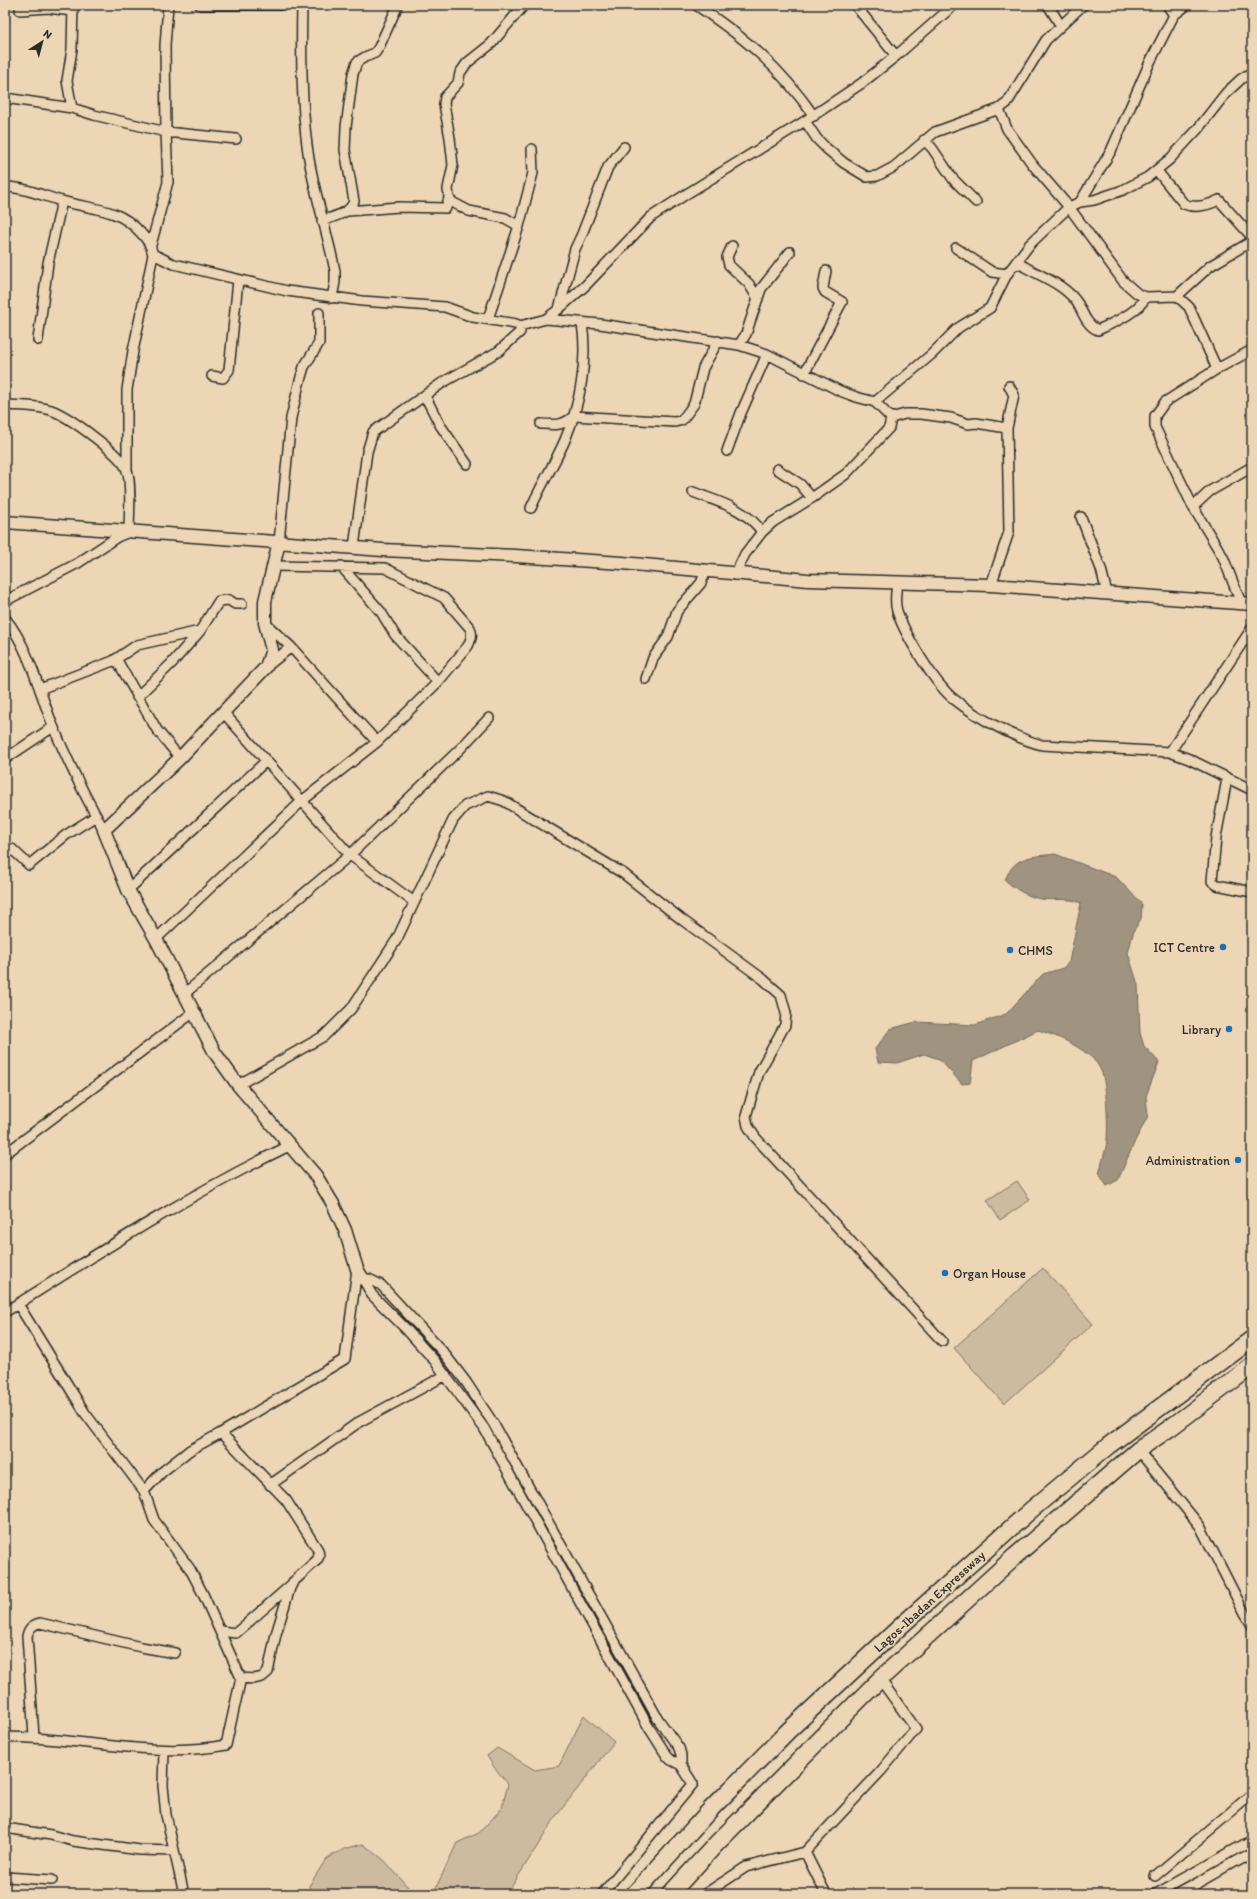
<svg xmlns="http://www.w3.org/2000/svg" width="1257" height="1899" font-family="Itim,sans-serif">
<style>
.green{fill:#cdba9f;stroke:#7c7265}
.water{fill:#a0937f;stroke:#71695d}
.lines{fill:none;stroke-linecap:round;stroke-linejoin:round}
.street-casing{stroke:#2b2b2b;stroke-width:12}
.secondary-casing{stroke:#2b2b2b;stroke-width:15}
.highway-casing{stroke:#2b2b2b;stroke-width:19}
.street{stroke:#ecd6b5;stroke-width:9}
.secondary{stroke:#ecd6b5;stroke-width:12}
.highway{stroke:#ecd6b5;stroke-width:16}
.poi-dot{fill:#1f6fb2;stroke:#ecd6b5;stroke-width:1.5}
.labels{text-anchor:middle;stroke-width:3.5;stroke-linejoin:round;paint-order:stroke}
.poi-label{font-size:13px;fill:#2b2b2b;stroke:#ecd6b5;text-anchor:end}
.street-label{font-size:13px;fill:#2b2b2b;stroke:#ecd6b5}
</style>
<rect width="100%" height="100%" fill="#ecd6b5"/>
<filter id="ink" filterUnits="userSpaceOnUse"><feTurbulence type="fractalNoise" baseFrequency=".025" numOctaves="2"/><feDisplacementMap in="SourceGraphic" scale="8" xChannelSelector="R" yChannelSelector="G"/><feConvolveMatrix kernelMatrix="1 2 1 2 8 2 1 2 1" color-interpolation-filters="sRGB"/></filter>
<g filter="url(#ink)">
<!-- green -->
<path class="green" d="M1017,1181L1030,1200L1000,1220L987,1200Z
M1043,1268L1093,1324L1004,1404L954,1348Z
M584,1715L614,1742L557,1815L507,1894H433L457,1843L479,1833L502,1808L508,1784L494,1767L487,1756L497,1748L535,1770L559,1766Z
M363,1844L384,1860L414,1894H311L309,1886L326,1859L344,1849Z"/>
<!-- water -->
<path class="water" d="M1055,854L1116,877L1142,904L1141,919L1134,930L1128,953L1138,985L1140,1033L1144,1046L1159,1062L1146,1096L1148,1116L1135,1141L1118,1180L1107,1186L1099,1174C1101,1165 1104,1156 1106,1147C1109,1134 1107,1083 1101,1071C1093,1050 1057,1036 1038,1030L973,1061L970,1083L962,1084L939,1059L924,1054L897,1063L878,1062L875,1049L890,1029L916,1022L975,1025L1006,1014L1043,974L1063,968L1069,962L1081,903C1067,897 1055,901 1041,899C1028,897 1015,889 1005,880C1015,855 1031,857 1055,854Z"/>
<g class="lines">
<!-- street casing -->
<g class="street-casing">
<path id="street" d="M200,5H280
M302,5C301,52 301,99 307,145C312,188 327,229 335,271V282L332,298
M696,5C745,38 779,66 814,116
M855,5L896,56
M1048,5L1061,26
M1167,5L1174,15
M20,10L48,8L72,11
M5,98L72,108L94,115L166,132L236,139
M72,108L67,81L72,49L73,5
M999,109L1007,129L1033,165L1069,207L1123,281L1138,294L1146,297L1177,296L1210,266L1252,241
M805,121L817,139L827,149L844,163L867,177L877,176L894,167L935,132L999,109L1007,103L1046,40L1083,5
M924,140L932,148L953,179L976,202
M1157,171L1184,204C1196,209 1209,205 1219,200L1252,237
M5,187C24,187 43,196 62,201C93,210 117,207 140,232C147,240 151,244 153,255L133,351L127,390V472
M1080,202L1111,151L1150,62L1174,15L1187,5
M348,211L399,207L446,208L449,198
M322,221C334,216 350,214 354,201L345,150L346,127L353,74L357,62L365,57L375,53L379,47L398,5
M519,226L505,218L469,211L452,202L449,198L448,189L453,165L450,138L444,104L445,97L458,83L460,73L467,63L491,44L524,5
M151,245L168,182L166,132L165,46L168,5
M732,246L727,257L729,265L749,284L758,299
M956,248L992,272L1007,274
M153,255C158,255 167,262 174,264L287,291L362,301L445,307L473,317L516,324L520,326L546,319L559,309L586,285L651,217L688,193L805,121L862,83L896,56L954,5
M1014,265L1020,264L1025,267C1043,277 1067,286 1078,304C1083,313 1087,326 1098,330C1115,322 1137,313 1146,297
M1177,296L1189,307L1217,369
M559,309L575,249L582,234L608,167L624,147
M488,319L519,226L533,173L532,149
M546,319L600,324L739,345L767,354L840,391L856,397L875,402L891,418L889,428L846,474L812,498L773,522L762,532L745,554L735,575
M38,340L48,263L62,201
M739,345L746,334L761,289L790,252
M804,374L842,302L825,292L823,288L826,271
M212,376L223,378L229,370L238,280
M425,396L440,425L467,464
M875,402L932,354L958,328L990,308L1007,274L1014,265L1030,244L1069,207L1080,202L1094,200L1123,190L1148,177L1170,159L1197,130L1226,93L1241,79L1252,72
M5,405C20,406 36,405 51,410C68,416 121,454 127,470C132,484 129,516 129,532L117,537L78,563L5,601
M891,418L905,414H921L951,418L968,424L976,423L1007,428
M541,424C555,425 563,426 574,416L675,422L682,420L694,404L703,368L718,341
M727,451L741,413L767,354
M777,469L800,484L812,498
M693,492C718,502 746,508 762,532
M1193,507L1210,491L1252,467
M531,508C541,485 555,463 565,440C580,404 588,362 582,323
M1081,517L1101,569L1107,593
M279,542L291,418L299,384L304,367L319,343V313
M354,547L367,452L373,432L442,383L499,351L520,332V326
M341,566L381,612L395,635L438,682
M897,583C896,592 894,602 897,611C905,635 935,685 955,700C978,718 1015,738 1042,745L1170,752L1189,759L1252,790
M991,585L1009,532L1007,428L1014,395L1009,386
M1241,603L1223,557L1193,507L1155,427V416L1165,402L1217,369L1252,350
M5,618C29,647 39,691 53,726C67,760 86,798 104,830
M265,623L291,647L377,742
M113,661L137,645L200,631
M266,667L291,647
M646,679L653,658L668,637L677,611L701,583L706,571
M40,689L113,661L118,662L157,730L180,758
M137,697L172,663L200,631L219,601L229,600L235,604H242
M223,712L350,855L414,902
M1170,752L1252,628
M5,759L53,727
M1227,779L1216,837L1212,881L1217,885L1252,892
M12,849L29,865L66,835L96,816
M128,890L266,761
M156,939L302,801L377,742L438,682L468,646C471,639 473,635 470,628L444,598L385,568L273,566
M184,994L350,855L461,748L489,718
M238,1085L324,1036L351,1009L397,939L453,820L465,806L488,796L504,801L624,874L681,919L763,979L781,995L786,1013L785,1025L759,1072L746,1116L748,1126L755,1137L942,1341
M5,1154L194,1012
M18,1304L85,1413L144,1491
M5,1312C98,1253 191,1193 291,1145
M221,1433L286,1500L318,1550L319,1556L317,1560L293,1582L290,1588L276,1634L268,1672L262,1677L254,1679L241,1678
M1138,1450L1200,1526L1245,1614L1252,1625
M270,1485L359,1422L446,1375
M220,1631L236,1633L291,1585
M5,1737C79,1737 154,1759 226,1745L241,1678L203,1594L190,1569L154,1520L144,1491L162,1472L190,1450L221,1433L345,1359L357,1269
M34,1737L27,1636C29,1628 32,1625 40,1623L141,1647L175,1653
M164,1751L163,1786L166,1815L184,1894
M5,1828L51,1835L73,1841L140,1850L174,1851
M805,1852L826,1894
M1155,1876L1252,1794
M5,1877L52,1880
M602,1894L693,1784L681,1765V1755L679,1748L658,1719L493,1423L466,1382L443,1352L381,1285L369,1279H363L372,1295L406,1329L434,1360L484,1428L648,1726L667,1756L671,1760L681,1765
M705,1894L746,1867L805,1852L881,1771L916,1729L880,1679
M1156,1894L1252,1840
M1178,1894L1252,1852"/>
</g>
<!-- secondary casing -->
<g class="secondary-casing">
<path id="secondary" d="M5,522L383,550L516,556L622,563L808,580L991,585L1252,604
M279,542L265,601V623L272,650L266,667L180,758L104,830L128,890L156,939L215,1053L238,1085L316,1176L333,1204L345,1230L357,1269L363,1279"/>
</g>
<!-- highway casing -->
<g class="highway-casing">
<path id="highway" d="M634,1894L710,1810L788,1731L902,1625L1031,1510L1108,1446L1252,1339
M670,1894L717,1843L880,1679L1014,1557L1138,1450L1170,1428L1252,1366"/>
</g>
<!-- street -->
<use href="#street" class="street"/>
<!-- secondary -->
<use href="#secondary" class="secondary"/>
<!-- highway -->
<use href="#highway" class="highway"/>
</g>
</g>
<!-- markers -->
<g class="poi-dot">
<circle cx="1223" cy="947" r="4"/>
<circle cx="1010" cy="950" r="4"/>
<circle cx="1229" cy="1029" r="4"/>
<circle cx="1238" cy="1160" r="4"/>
<circle cx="945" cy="1273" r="4"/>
</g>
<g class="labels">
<!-- poi labels -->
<g class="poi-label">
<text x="1215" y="952">ICT Centre</text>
<text x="1018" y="955" text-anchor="start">CHMS</text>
<text x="1221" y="1034">Library</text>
<text x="1230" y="1165">Administration</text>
<text x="953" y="1278" text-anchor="start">Organ House</text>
</g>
<!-- street labels -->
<g class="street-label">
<text transform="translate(929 1601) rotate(-42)" y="5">Lagos-Ibadan Expressway</text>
</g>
</g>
<!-- margin -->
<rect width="1257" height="1899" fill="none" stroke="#ecd6b5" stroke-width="20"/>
<rect x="10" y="10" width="1237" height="1879" fill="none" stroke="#2b2b2b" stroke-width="1.5" filter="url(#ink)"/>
<!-- north arrow -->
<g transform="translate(42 42) rotate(36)" stroke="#ecd6b5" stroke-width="3" paint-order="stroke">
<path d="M0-3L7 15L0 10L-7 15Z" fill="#2b2b2b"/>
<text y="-6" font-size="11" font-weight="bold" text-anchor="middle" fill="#2b2b2b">N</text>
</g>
</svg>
